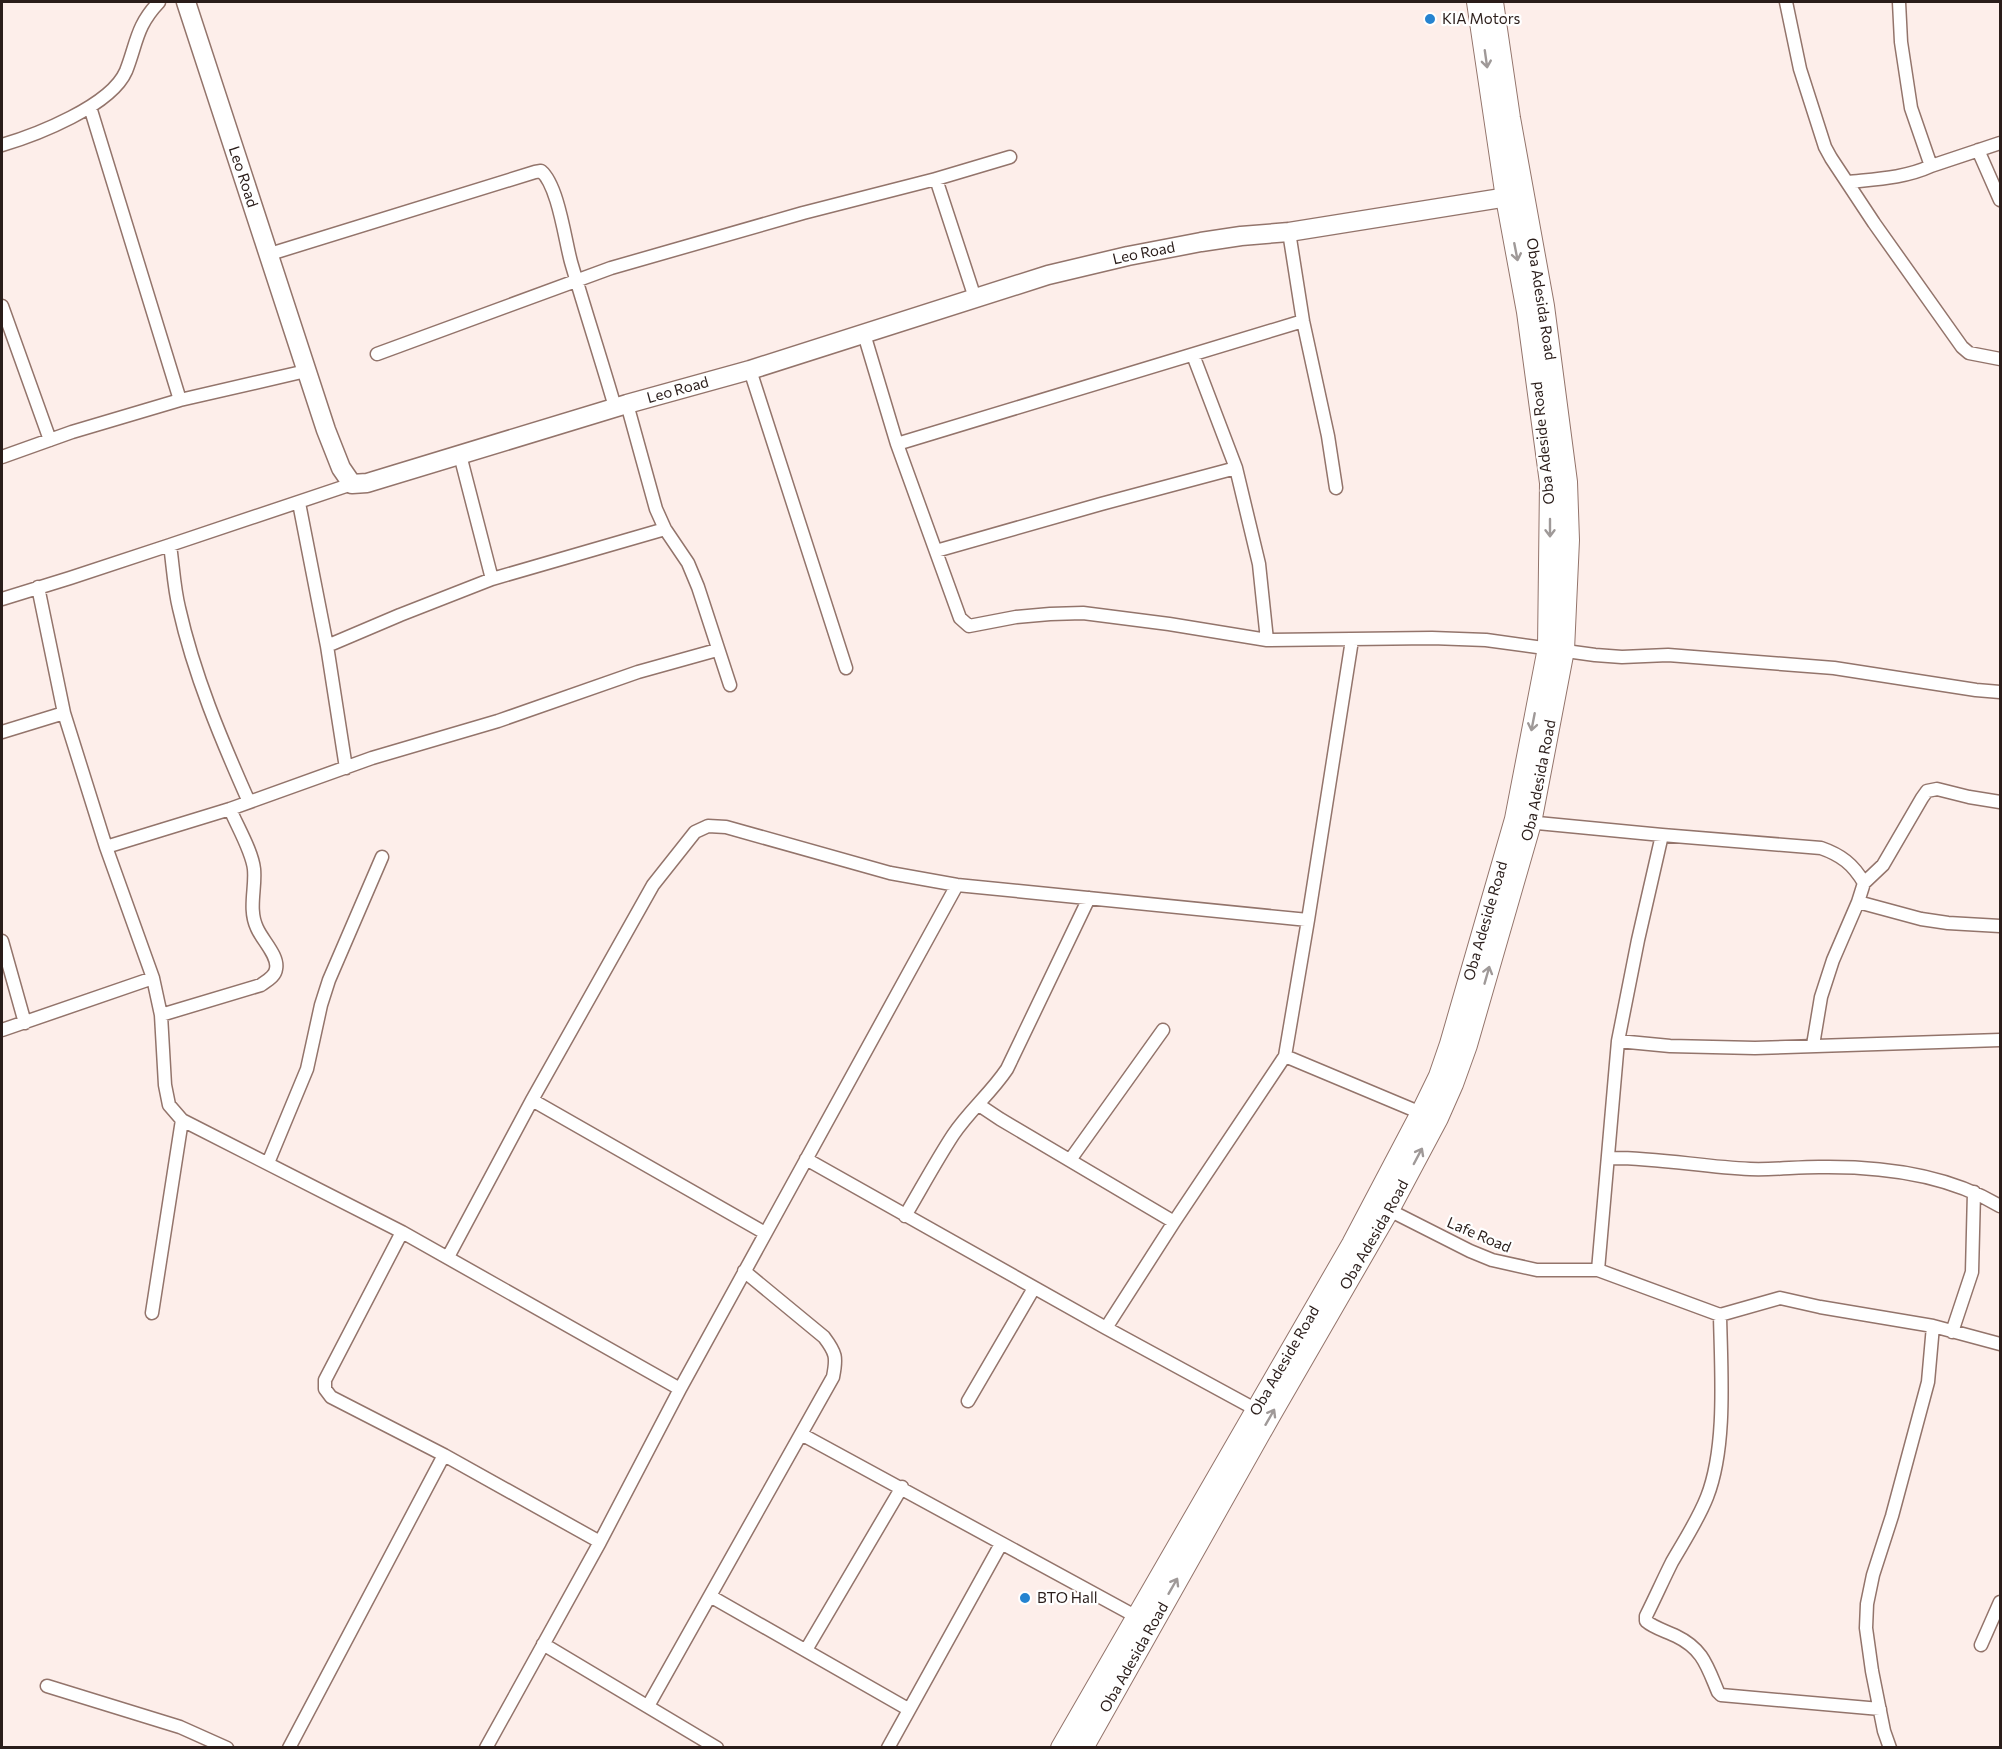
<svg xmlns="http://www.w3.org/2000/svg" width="2002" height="1749" font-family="Commissioner,sans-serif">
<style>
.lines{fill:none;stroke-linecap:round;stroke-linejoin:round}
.street-casing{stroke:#93746b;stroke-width:15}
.secondary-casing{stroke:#93746b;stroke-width:21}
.primary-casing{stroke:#93746b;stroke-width:22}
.street{stroke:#fff;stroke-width:12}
.secondary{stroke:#fff;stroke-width:18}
.primary{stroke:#fff;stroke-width:20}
.oneway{stroke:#9f9998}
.poi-dot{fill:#2583d0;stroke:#fff;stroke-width:2}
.labels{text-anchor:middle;stroke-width:4.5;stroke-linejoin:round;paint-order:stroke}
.poi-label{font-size:15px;fill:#2a1d1a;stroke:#fff;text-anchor:start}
.street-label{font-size:15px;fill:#2a1d1a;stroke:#fff}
</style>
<rect width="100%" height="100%" fill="#fdeeea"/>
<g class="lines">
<!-- street casing -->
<g class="street-casing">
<path id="street" d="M1786,2L1800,69L1825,147L1831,158L1874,223L1962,347L1969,353L2000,359
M90,107L180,400
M2,145C36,135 111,106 126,71C137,43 136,26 159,2
M1978,150L2000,200
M1931,166L2000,143
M936,179L975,298
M1848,182C1876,179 1905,178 1931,166L1911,108L1901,42L1899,2
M1289,232L1303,321L1328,436L1336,488
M270,254L535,172L541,171C558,185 565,240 571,262C585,310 601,359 615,407
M2,306L50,440
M864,334L897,444L960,618L969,626L1016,617L1050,614L1083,613L1169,624L1267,640L1432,638L1486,640L1595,655L1622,657L1668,655L1834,668L1976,690L2000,692
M377,354L611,268L803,213L936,179L1010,157
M1193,355L1236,468L1259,564L1267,640
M750,370L846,668
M627,404L656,509L665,529L688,563L698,587L730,685
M897,444L1303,321
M460,455L492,579
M2,457L72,432L180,400L306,371
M299,503L327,646L346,768
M170,545L352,484
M936,551L1101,504L1236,468
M38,587L64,713L106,847L153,978L161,1015L165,1085L169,1105L182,1120L402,1232L680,1389
M2,599L70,578L170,545C173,566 174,588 179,608C194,675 221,739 249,802
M327,646L400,615L492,579L665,529
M2,732L64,713
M1527,822L1662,835L1821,848C1841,855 1853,864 1864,883
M106,847L230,809L372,758L498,721L638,672L717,650
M1858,902L1921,919L1948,923L2000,926
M2,941L25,1023
M161,1015L261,985C266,981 275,977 276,969C279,956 262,940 257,928C248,909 256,888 254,869C252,851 237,826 230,809
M2,1030L153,978
M1618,1041L1670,1046L1755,1048L2000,1040
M1813,1045L1821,997L1833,960L1858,902L1864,883L1883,865L1922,798L1927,791L1937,789L1969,797L2000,802
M1285,1056L1421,1113
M532,1100L765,1233
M979,1105L1000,1119L1174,1222
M1608,1158C1655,1157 1702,1167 1750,1169C1773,1170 1796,1167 1819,1167C1880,1166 1947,1174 2000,1206
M806,1159L1106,1328L1255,1409
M1070,1160L1163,1030
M268,1163L307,1069L321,1005L329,980L382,857
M1389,1210L1470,1251L1492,1260L1537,1270H1598L1720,1315L1780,1298L1820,1307L1933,1326L2000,1344
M905,1216C921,1189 936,1161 953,1135C969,1111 991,1093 1007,1069L1089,898
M402,1232L325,1380V1389L331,1397L444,1455L600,1542
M448,1257L532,1100L653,885L695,832L708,826L726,827L890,873L957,885L1308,920
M1598,1270L1618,1041L1638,940L1662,835
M152,1313L182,1120
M1720,1315C1721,1370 1727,1446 1707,1497C1698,1520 1684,1541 1672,1562C1663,1580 1655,1598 1646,1616V1621C1654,1628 1666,1631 1676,1636C1703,1649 1707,1666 1718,1692L1721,1695L1880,1709
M1106,1328L1174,1222L1285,1056L1308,920L1352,640
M1952,1332L1972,1272L1974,1192
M968,1401L1034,1288
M801,1434L1137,1617
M710,1596L908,1709
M543,1644L717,1748
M1981,1645L2000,1602
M806,1650L902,1487
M47,1686L180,1727L227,1748
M648,1706L833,1377C837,1357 836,1353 824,1337L744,1271
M289,1748L444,1455
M486,1748L600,1542L680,1389L957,885
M888,1748L1001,1544
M1890,1748L1884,1731L1872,1671L1866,1628L1867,1604L1873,1575L1892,1516L1928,1382L1933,1326"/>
</g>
<!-- secondary casing -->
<g class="secondary-casing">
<g id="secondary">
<path id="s1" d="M186,2L326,430L341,468L352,484L367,483L627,404L750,370L1048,275L1128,256L1201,242L1241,236L1289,232L1520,195"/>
</g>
</g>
<!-- primary casing -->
<g class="primary-casing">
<g id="primary">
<path id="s2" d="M1061,1748L1352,1244L1421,1113L1439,1076L1450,1044L1515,819L1548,648L1550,483L1527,312L1506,198L1477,2"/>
<path id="s3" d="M1083,1748L1270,1416L1389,1210L1438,1118L1453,1084L1467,1045L1531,823L1564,650L1569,540L1567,482L1544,306L1510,118L1493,2"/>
</g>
</g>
<!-- street -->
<use href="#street" class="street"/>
<!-- secondary -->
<use href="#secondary" class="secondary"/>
<!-- primary -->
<use href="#primary" class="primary"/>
</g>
<!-- one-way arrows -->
<defs><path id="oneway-shaft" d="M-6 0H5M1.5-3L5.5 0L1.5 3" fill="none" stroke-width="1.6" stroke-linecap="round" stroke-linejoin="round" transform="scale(1.5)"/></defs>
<g class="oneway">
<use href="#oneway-shaft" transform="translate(1486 59) rotate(82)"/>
<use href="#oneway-shaft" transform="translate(1516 252) rotate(79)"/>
<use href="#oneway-shaft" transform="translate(1550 528) rotate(90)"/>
<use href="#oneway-shaft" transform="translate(1533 722) rotate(101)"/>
<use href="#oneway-shaft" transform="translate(1487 975) rotate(-74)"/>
<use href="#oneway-shaft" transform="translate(1418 1156) rotate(-62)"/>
<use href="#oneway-shaft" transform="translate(1270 1417) rotate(-60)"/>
<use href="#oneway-shaft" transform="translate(1173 1586) rotate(-60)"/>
</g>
<!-- markers -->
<g class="poi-dot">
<circle cx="1430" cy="19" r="6"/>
<circle cx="1025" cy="1598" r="6"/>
</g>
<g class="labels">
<!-- poi labels -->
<g class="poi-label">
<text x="1442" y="24">KIA Motors</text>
<text x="1037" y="1603">BTO Hall</text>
</g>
<!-- street labels -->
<g class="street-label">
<text dy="5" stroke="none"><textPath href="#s1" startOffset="184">Leo Road</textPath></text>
<text dy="5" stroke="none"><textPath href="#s1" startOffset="1336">Leo Road</textPath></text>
<text transform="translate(1541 299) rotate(81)" y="5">Oba Adesida Road</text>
<text dy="5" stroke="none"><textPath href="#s1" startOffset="850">Leo Road</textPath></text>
<text transform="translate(1543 443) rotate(-96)" y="5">Oba Adeside Road</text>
<text dy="5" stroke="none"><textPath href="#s3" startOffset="1076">Oba Adesida Road</textPath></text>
<text dy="5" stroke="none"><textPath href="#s2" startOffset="933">Oba Adeside Road</textPath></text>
<text dy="5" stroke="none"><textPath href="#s3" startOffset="590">Oba Adesida Road</textPath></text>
<text transform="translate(1479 1235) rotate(23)" y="5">Lafe Road</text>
<text dy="5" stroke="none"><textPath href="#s2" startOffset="447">Oba Adeside Road</textPath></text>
<text dy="5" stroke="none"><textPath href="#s3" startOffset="104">Oba Adesida Road</textPath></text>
</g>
</g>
<!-- border -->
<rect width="2002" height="1749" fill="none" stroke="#2a1d1a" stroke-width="6"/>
</svg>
